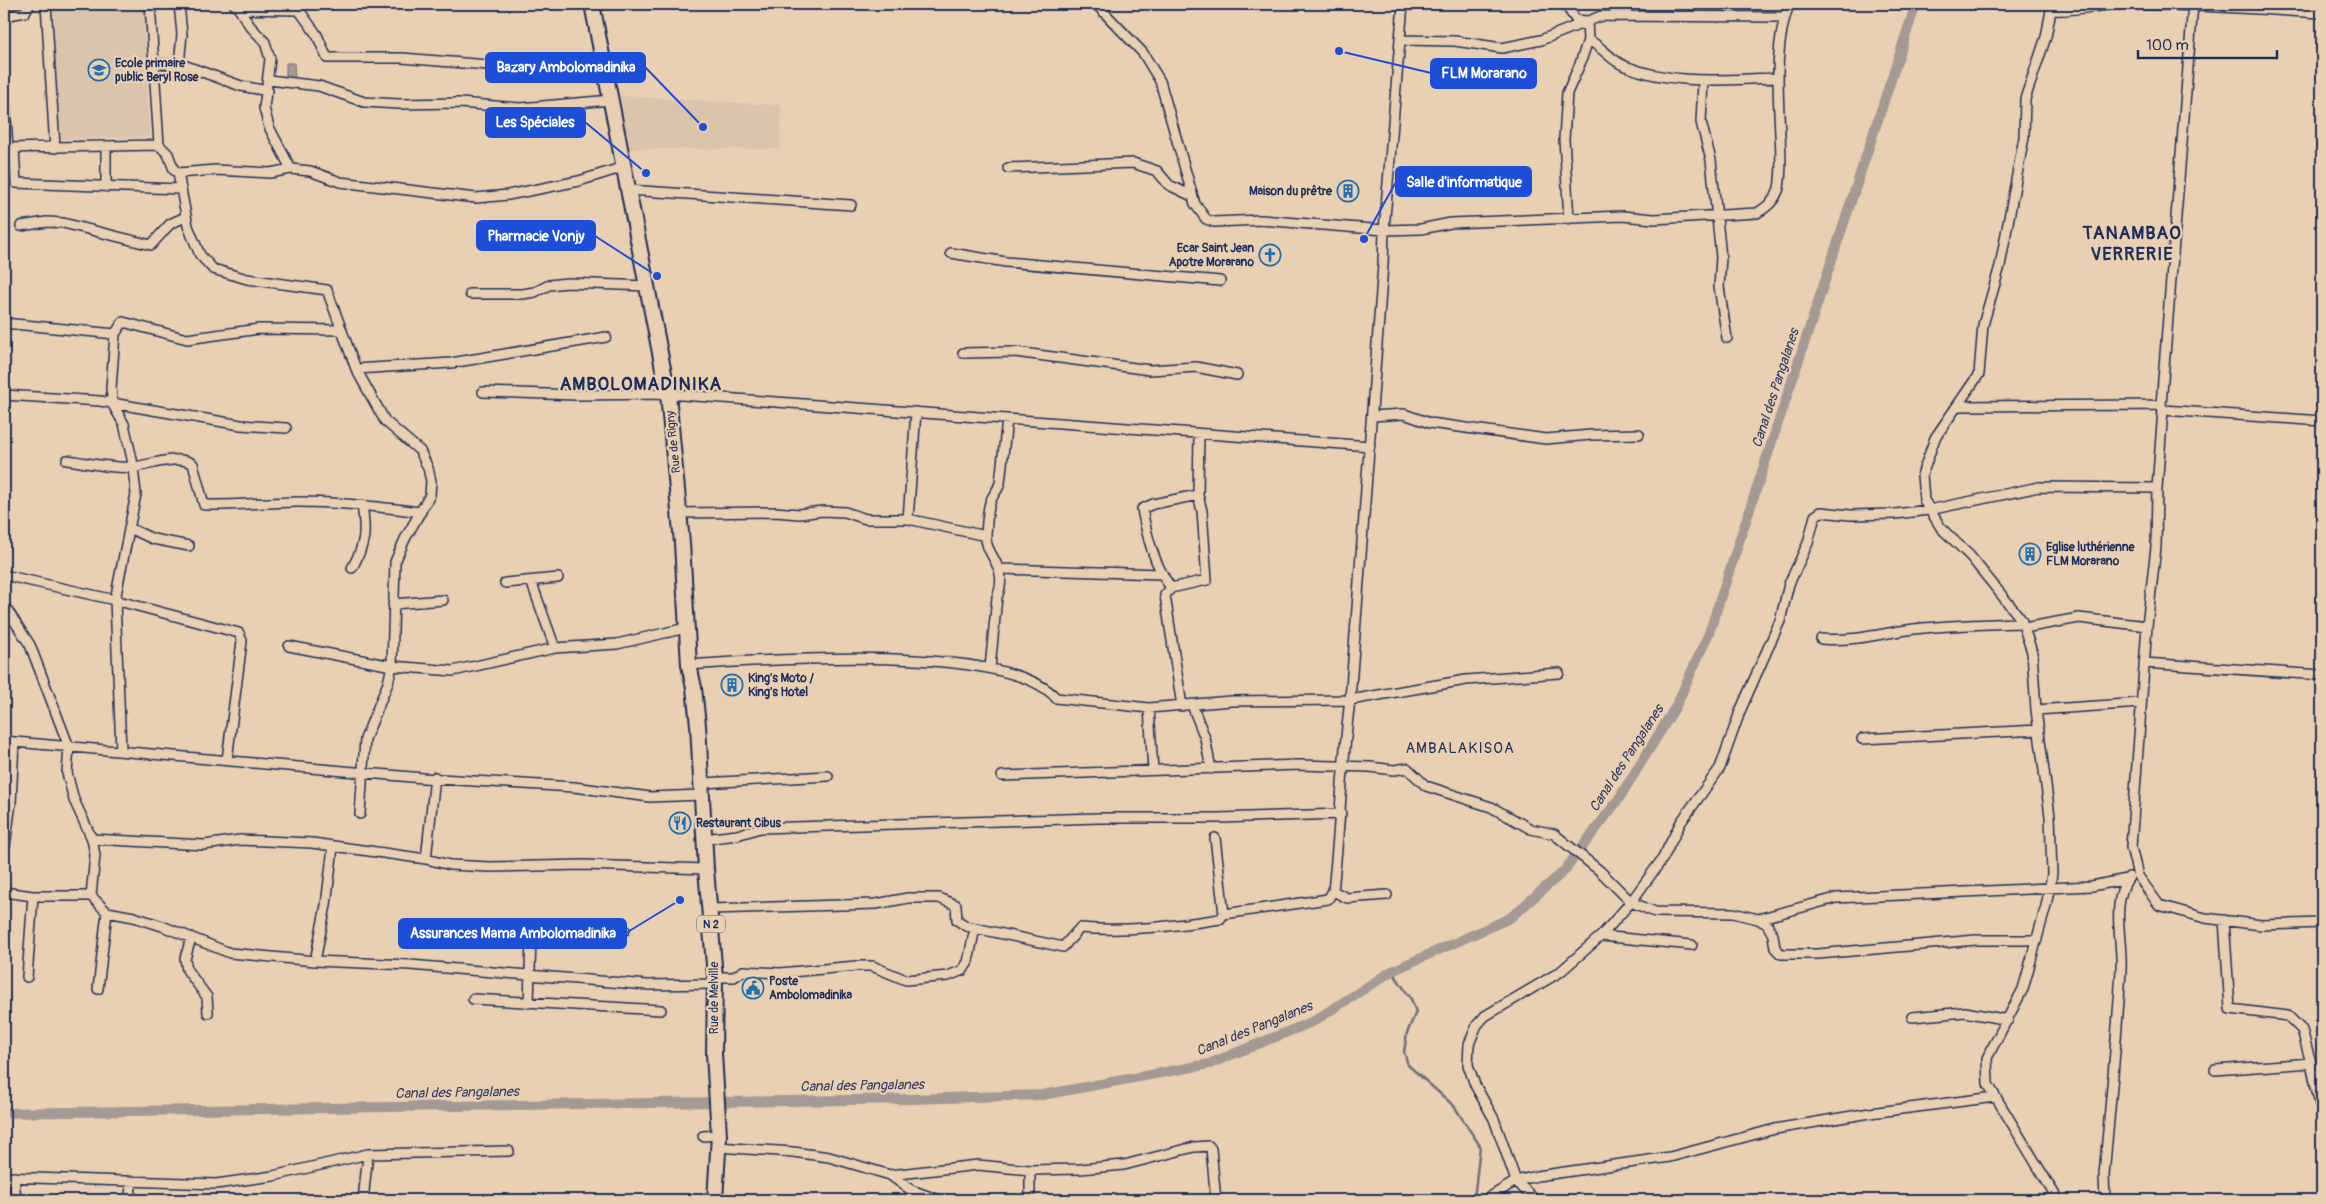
<svg xmlns="http://www.w3.org/2000/svg" width="2326" height="1204" font-family="Pangolin,sans-serif">
<style>
.built{fill:#dbc4ac}
.water{fill:#a39995;stroke:#6d6f7f}
.lines{fill:none;stroke-linecap:round;stroke-linejoin:round}
.stream{stroke:#6d6f7f;stroke-width:2.5}
.canal{stroke:#a39995;stroke-width:10}
.minor-casing{stroke:#1b2f5e;stroke-width:12}
.primary-casing{stroke:#1b2f5e;stroke-width:18}
.minor{stroke:#ead0b2;stroke-width:9}
.primary{stroke:#ead0b2;stroke-width:14}
.labels{text-anchor:middle;stroke-width:4.5;stroke-linejoin:round;paint-order:stroke}
.shield{fill:#ead0b2;stroke:#595f77;stroke-width:1}
.shield-label{font-size:11px;font-weight:bold;fill:#1b2f5e}
.poi-label{font-size:12px;font-weight:bold;fill:#1b2f5e;stroke:#ead0b2;text-anchor:start}
.street-label{font-size:12px;fill:#1b2f5e;stroke:#ead0b2}
.water-label{font-size:14px;font-style:italic;fill:#2f3f66;stroke:#ead0b2}
.quarter-label{font-size:15px;letter-spacing:1px;fill:#1b2f5e;stroke:#ead0b2}
.district-label{font-size:18px;font-weight:bold;letter-spacing:1px;fill:#1b2f5e;stroke:#ead0b2}
.leader{fill:none;stroke:#1d4ed8;stroke-width:2}
.callout-dot{fill:#1d4ed8;stroke:#ead0b2;stroke-width:2}
.callout{fill:#1d4ed8;stroke:#1d4ed8;stroke-width:2}
.callout-label{font-size:14px;text-anchor:middle;font-weight:bold;fill:#fff}
</style>
<rect width="100%" height="100%" fill="#ead0b2"/>
<filter id="ink" filterUnits="userSpaceOnUse"><feTurbulence type="fractalNoise" baseFrequency=".02" numOctaves="2"/><feDisplacementMap in="SourceGraphic" scale="10" xChannelSelector="R" yChannelSelector="G"/><feConvolveMatrix kernelMatrix="1 2 1 2 8 2 1 2 1" color-interpolation-filters="sRGB"/></filter>
<g filter="url(#ink)">
<!-- built -->
<path class="built" d="M47,4H144L150,137L54,139Z
M620,96L781,105L780,149H629Z"/>
<!-- water -->
<path class="water" d="M286,63H294L295,78H286Z"/>
<g class="lines">
<!-- stream -->
<path class="stream" d="M1392,971L1411,999L1416,1012L1407,1033L1404,1052L1408,1065L1454,1106L1480,1146L1474,1200"/>
<!-- canal -->
<path class="canal" d="M4,1113L912,1099L1042,1095L1209,1064L1314,1021L1392,971L1510,918L1564,871L1618,800L1676,706L1709,633L1916,4"/>
<!-- minor casing -->
<g class="minor-casing">
<path id="minor" d="M46,4L55,148
M150,4L159,145L168,154L174,170L178,173L188,226L200,255L213,269L247,279L327,290L356,369L385,421L420,451L428,468L431,481L430,495L405,539L395,562L392,666L388,683L365,739L360,814
M179,4L182,34L179,65
M234,4L239,9L299,10L317,35L327,58H402L512,67L560,76L606,75
M1096,4L1143,53L1160,81L1195,204L1206,219L1214,222L1261,220L1384,230L1421,229L1451,223L1622,216L1654,219L1757,213C1767,207 1775,201 1779,188C1782,172 1781,151 1780,134C1778,89 1774,46 1789,4
M1565,4L1576,20L1587,21L1588,40L1580,64L1567,93L1564,139L1569,219
M2193,4L2161,405L2163,410L2157,488L2156,547L2147,626L2131,847L2138,876L2159,905L2205,918L2261,925L2322,923
M239,9L250,26L265,42L270,59L264,108L269,127L291,169
M4,16L25,12L30,4
M1400,40L1455,41L1502,48L1541,40L1601,16L1784,17
M1588,40C1602,46 1611,61 1625,66C1675,86 1726,79 1778,78
M153,63L186,66L241,86L268,91
M269,80L319,86L364,102L398,104L460,103L520,108L611,100
M1703,82L1701,122L1711,160L1721,257L1719,287L1727,338
M4,89L8,148
M106,147V187
M4,148L159,145
M14,148L16,183L179,189
M1008,168L1133,163L1157,171L1169,185L1192,196
M178,173L216,170L270,173L291,169L310,171L340,182L476,198L508,195L579,181L624,167
M628,190L851,205
M21,226L47,222L63,223L151,245L170,224L185,217
M951,253L1006,262L1220,281
M470,294H522L535,292L549,285L567,283L647,286
M4,323L115,334
M963,353L1015,352L1150,370L1196,367L1237,375
M356,369L451,363L606,337
M483,392L576,395L668,394L1370,446
M4,395L100,401L241,425L286,428
M1959,406L2161,405
M2163,410L2322,421
M1372,416L1404,414L1430,423L1546,439L1591,435L1639,434
M67,460C89,463 113,469 134,467C151,465 177,454 193,464L204,505C235,506 266,502 297,502C339,502 380,507 421,512
M680,513L775,512L799,514L822,511L845,512L866,519H908L986,536
M908,519L916,412
M129,528L153,539L189,546
M352,568C366,543 366,532 362,505
M1001,569L1161,574
M4,575L115,600L239,633L242,641L227,760
M531,581L555,648
M505,583L558,578
M1171,588C1154,564 1147,537 1142,509L1153,504L1198,495
M393,604L443,600
M4,605L30,645L69,747L67,773L74,800L92,839L95,855L91,896
M2024,628L2079,618L2147,626
M1821,639C1853,642 1882,633 1914,629C1950,625 1986,624 2022,623
M289,646L392,666L453,671L555,648L617,644L686,628
M2144,663L2322,675
M689,665C764,660 1008,642 1056,698L1149,708L1231,701L1350,700L1466,680L1559,673
M990,668L997,597C1010,565 984,557 986,534C987,525 987,512 990,503C992,495 998,491 1000,483L1007,419
M1192,705L1205,738L1211,769
M1182,706L1165,595L1171,588L1207,580L1202,511L1198,495L1199,434
M1149,708L1153,770
M2036,710L2141,703
M1862,739L2039,730
M4,741L423,778L574,787L650,797L702,795
M121,750L115,600L136,494L132,459L124,424L113,405L111,388L115,334L123,322L187,339L259,329L342,330
M1002,776L1298,765L1370,767L1394,770L1407,768L1426,786L1491,807L1531,829L1554,834L1600,871L1631,902L1655,912L1733,913L1758,919L1767,924L1773,935L1775,948L1781,954H1818L1976,940H2037
M703,783L828,776
M1215,838L1224,914
M92,839L204,845L240,840L312,843L426,859L450,865L490,867L584,865L706,869
M704,839L737,835L760,828L1099,818H1220L1341,814
M5,846L11,803L14,742
M426,859L435,777
M1333,891L1347,898L1387,895
M4,892L33,896H91L107,912L134,917L162,926L230,953L315,961L410,965L647,985L715,984
M710,909L876,904L908,898H939L956,905L957,920L966,926L1063,947L1080,928C1126,932 1175,926 1220,919L1224,914L1328,899L1333,891C1340,827 1342,763 1350,700L1383,265L1384,230L1403,4
M1758,919L1836,898L2092,886L2127,879
M2224,920L2230,1009L2288,1016L2302,1030L2311,1063
M1601,936L1692,945
M191,938L185,959L187,970L207,997L208,1013
M315,961L326,905L333,847
M27,977L33,896
M715,977H734L743,971L780,973L856,966H872L906,980L948,976L963,970L968,962L975,928
M98,989L107,912
M473,999L661,1010
M529,1003L531,937L537,931L625,930
M1912,1017L1965,1012L2008,1020
M2215,1070L2311,1063L2322,1114
M703,1136L719,1135
M717,1147L793,1152L829,1157L890,1175L978,1165L1030,1170L1080,1169L1124,1165L1194,1147L1209,1146L1211,1149L1216,1200
M890,1175L911,1190L939,1200
M4,1177L216,1184L273,1176L368,1154L509,1151
M14,1177L16,1200
M129,1200L132,1181
M363,1200L368,1154
M1030,1200V1170
M1485,1200L1516,1181L1537,1176L1670,1157L1775,1129L1870,1113L1995,1097
M1535,1200L1516,1181L1494,1119L1475,1085L1468,1065L1469,1044L1477,1025L1485,1016L1560,972L1601,936L1631,902L1663,858L1681,822L1720,768L1741,709L1780,621L1789,584L1808,543L1815,516L1821,512L1850,515L1895,514L1929,510L2039,487L2157,488
M2058,1200L1988,1084L1987,1058L2023,989L2046,906L2052,874L2050,816L2036,710L2032,652L2021,619L1970,556L1941,528L1924,500L1922,475L1935,438L1979,374L1983,325L2000,266L2024,137L2025,99L2046,37L2051,10C2076,12 2099,4 2124,4C2190,4 2256,9 2322,13
M2105,1200L2104,1175C2110,1107 2117,1038 2121,970C2123,940 2110,903 2129,877"/>
</g>
<!-- primary casing -->
<g class="primary-casing">
<path id="primary" d="M592,4L668,394L682,543L689,665L694,688L698,725L706,869L715,977L714,1054L719,1135L715,1200"/>
</g>
<!-- minor -->
<use href="#minor" class="minor"/>
<!-- primary -->
<use href="#primary" class="primary"/>
</g>
</g>
<!-- icons -->
<defs>
<g id="school-ring" transform="scale(1.125)"><circle r="9.5" fill="#ead0b2" stroke="#1f6fb2" stroke-width="1.5"/><path d="M0-5L7-2L0 1L-7-2ZM-4 1L0 2.5L4 1V4Q0 6-4 4Z" fill="#1f6fb2"/></g>
<g id="building-ring" transform="scale(1.125)"><circle r="9.5" fill="#ead0b2" stroke="#1f6fb2" stroke-width="1.5"/><path d="M-4-6H4V6H1V3H-1V6H-4ZM-2.5-4.3h1.7v1.8h-1.7ZM.8-4.3h1.7v1.8H.8ZM-2.5-1h1.7V.8h-1.7ZM.8-1h1.7V.8H.8Z" fill="#1f6fb2"/></g>
<g id="church-ring" transform="scale(1.125)"><circle r="9.5" fill="#ead0b2" stroke="#1f6fb2" stroke-width="1.5"/><path d="M-1.2-6h2.4v3.5h3.3v2.4h-3.3V6h-2.4V-.1h-3.3v-2.4h3.3Z" fill="#1f6fb2"/></g>
<g id="restaurant-ring" transform="scale(1.125)"><circle r="9.5" fill="#ead0b2" stroke="#1f6fb2" stroke-width="1.5"/><path d="M-5-6h1v4h1v-4h1v4h1v-4h1v5L-1.5 .5V6h-2V.5L-5-1ZM5-6V6H3V1.5H1.5Q1.5-4 5-6Z" fill="#1f6fb2"/></g>
<g id="civic-ring" transform="scale(1.125)"><circle r="9.5" fill="#ead0b2" stroke="#1f6fb2" stroke-width="1.5"/><path d="M-.6-6.5H3V-4.5H.6V-3L4-1V1h2V6H-6V1h2V-1L-.6-3ZM-1.2 2.5V6h2.4V2.5Z" fill="#1f6fb2"/></g>
</defs>
<g fill-rule="evenodd">
<use href="#school-ring" x="99" y="70"/>
<use href="#building-ring" x="1348" y="191"/>
<use href="#church-ring" x="1270" y="255"/>
<use href="#building-ring" x="2030" y="554"/>
<use href="#building-ring" x="732" y="685"/>
<use href="#restaurant-ring" x="680" y="823"/>
<use href="#civic-ring" x="753" y="988"/>
</g>
<g class="labels">
<!-- shield labels -->
<rect class="shield" x="697" y="915.5" width="28" height="17" rx="4"/>
<g class="shield-label">
<text x="711" y="928">N 2</text>
</g>
<!-- poi labels -->
<g class="poi-label">
<text x="115" y="67">Ecole primaire<tspan x="115" dy="14">public Beryl Rose</tspan></text>
<text x="1332" y="195" text-anchor="end">Maison du prêtre</text>
<text x="1254" y="252" text-anchor="end">Ecar Saint Jean<tspan x="1254" dy="14">Apotre Morarano</tspan></text>
<text x="2046" y="551">Eglise luthérienne<tspan x="2046" dy="14">FLM Morarano</tspan></text>
<text x="748" y="682">King's Moto /<tspan x="748" dy="14">King's Hotel</tspan></text>
<text x="696" y="827">Restaurant Cibus</text>
<text x="769" y="985">Poste<tspan x="769" dy="14">Ambolomadinika</tspan></text>
</g>
<!-- street labels -->
<g class="street-label">
<text transform="translate(673 442) rotate(-96)" y="4">Rue de Rigny</text>
<text transform="translate(714 998) rotate(-90)" y="4">Rue de Melville</text>
</g>
<!-- water labels -->
<g class="water-label">
<text transform="translate(1775 388) rotate(-72)" y="5">Canal des Pangalanes</text>
<text transform="translate(1626 758) rotate(-57)" y="5">Canal des Pangalanes</text>
<text transform="translate(1254 1028) rotate(-22)" y="5">Canal des Pangalanes</text>
<text transform="translate(862 1085) rotate(-1)" y="5">Canal des Pangalanes</text>
<text transform="translate(457 1092) rotate(-1)" y="5">Canal des Pangalanes</text>
</g>
<!-- quarter labels -->
<g class="quarter-label">
<text x="1460" y="753">AMBALAKISOA</text>
</g>
<!-- district labels -->
<g class="district-label">
<text x="2132" y="239">TANAMBAO<tspan x="2132" dy="21">VERRERIE</tspan></text>
<text x="641" y="390">AMBOLOMADINIKA</text>
</g>
</g>
<!-- callouts -->
<path class="leader" d="M703 127L645 67M1339 51L1431 73M646 173L585 122M1364 239L1396 182M657 276L595 236M680 900L626 933"/>
<g class="callout-dot">
<circle cx="703" cy="127" r="5"/>
<circle cx="1339" cy="51" r="5"/>
<circle cx="646" cy="173" r="5"/>
<circle cx="1364" cy="239" r="5"/>
<circle cx="657" cy="276" r="5"/>
<circle cx="680" cy="900" r="5"/>
</g>
<g class="callout">
<rect x="486" y="53" width="159" height="29" rx="5"/>
<rect x="1431" y="59" width="105" height="29" rx="5"/>
<rect x="486" y="108" width="99" height="29" rx="5"/>
<rect x="1396" y="167" width="135" height="29" rx="5"/>
<rect x="477" y="221" width="118" height="29" rx="5"/>
<rect x="399" y="919" width="227" height="29" rx="5"/>
</g>
<g class="callout-label">
<text x="566" y="72">Bazary Ambolomadinika</text>
<text x="1484" y="78">FLM Morarano</text>
<text x="535" y="127">Les Spéciales</text>
<text x="1464" y="187">Salle d'informatique</text>
<text x="536" y="241">Pharmacie Vonjy</text>
<text x="513" y="938">Assurances Mama Ambolomadinika</text>
</g>
<!-- margin -->
<rect width="2326" height="1204" fill="none" stroke="#ead0b2" stroke-width="20"/>
<rect x="10" y="10" width="2306" height="1184" fill="none" stroke="#1b2f5e" stroke-width="2" filter="url(#ink)"/>
<!-- scale -->
<path d="M2138 50v8h139v-8" fill="none" stroke="#1b2f5e" stroke-width="2.5"/>
<text x="2146" y="50" font-size="15" fill="#1b2f5e" stroke="#ead0b2" stroke-width="4" paint-order="stroke">100 m</text>
</svg>
